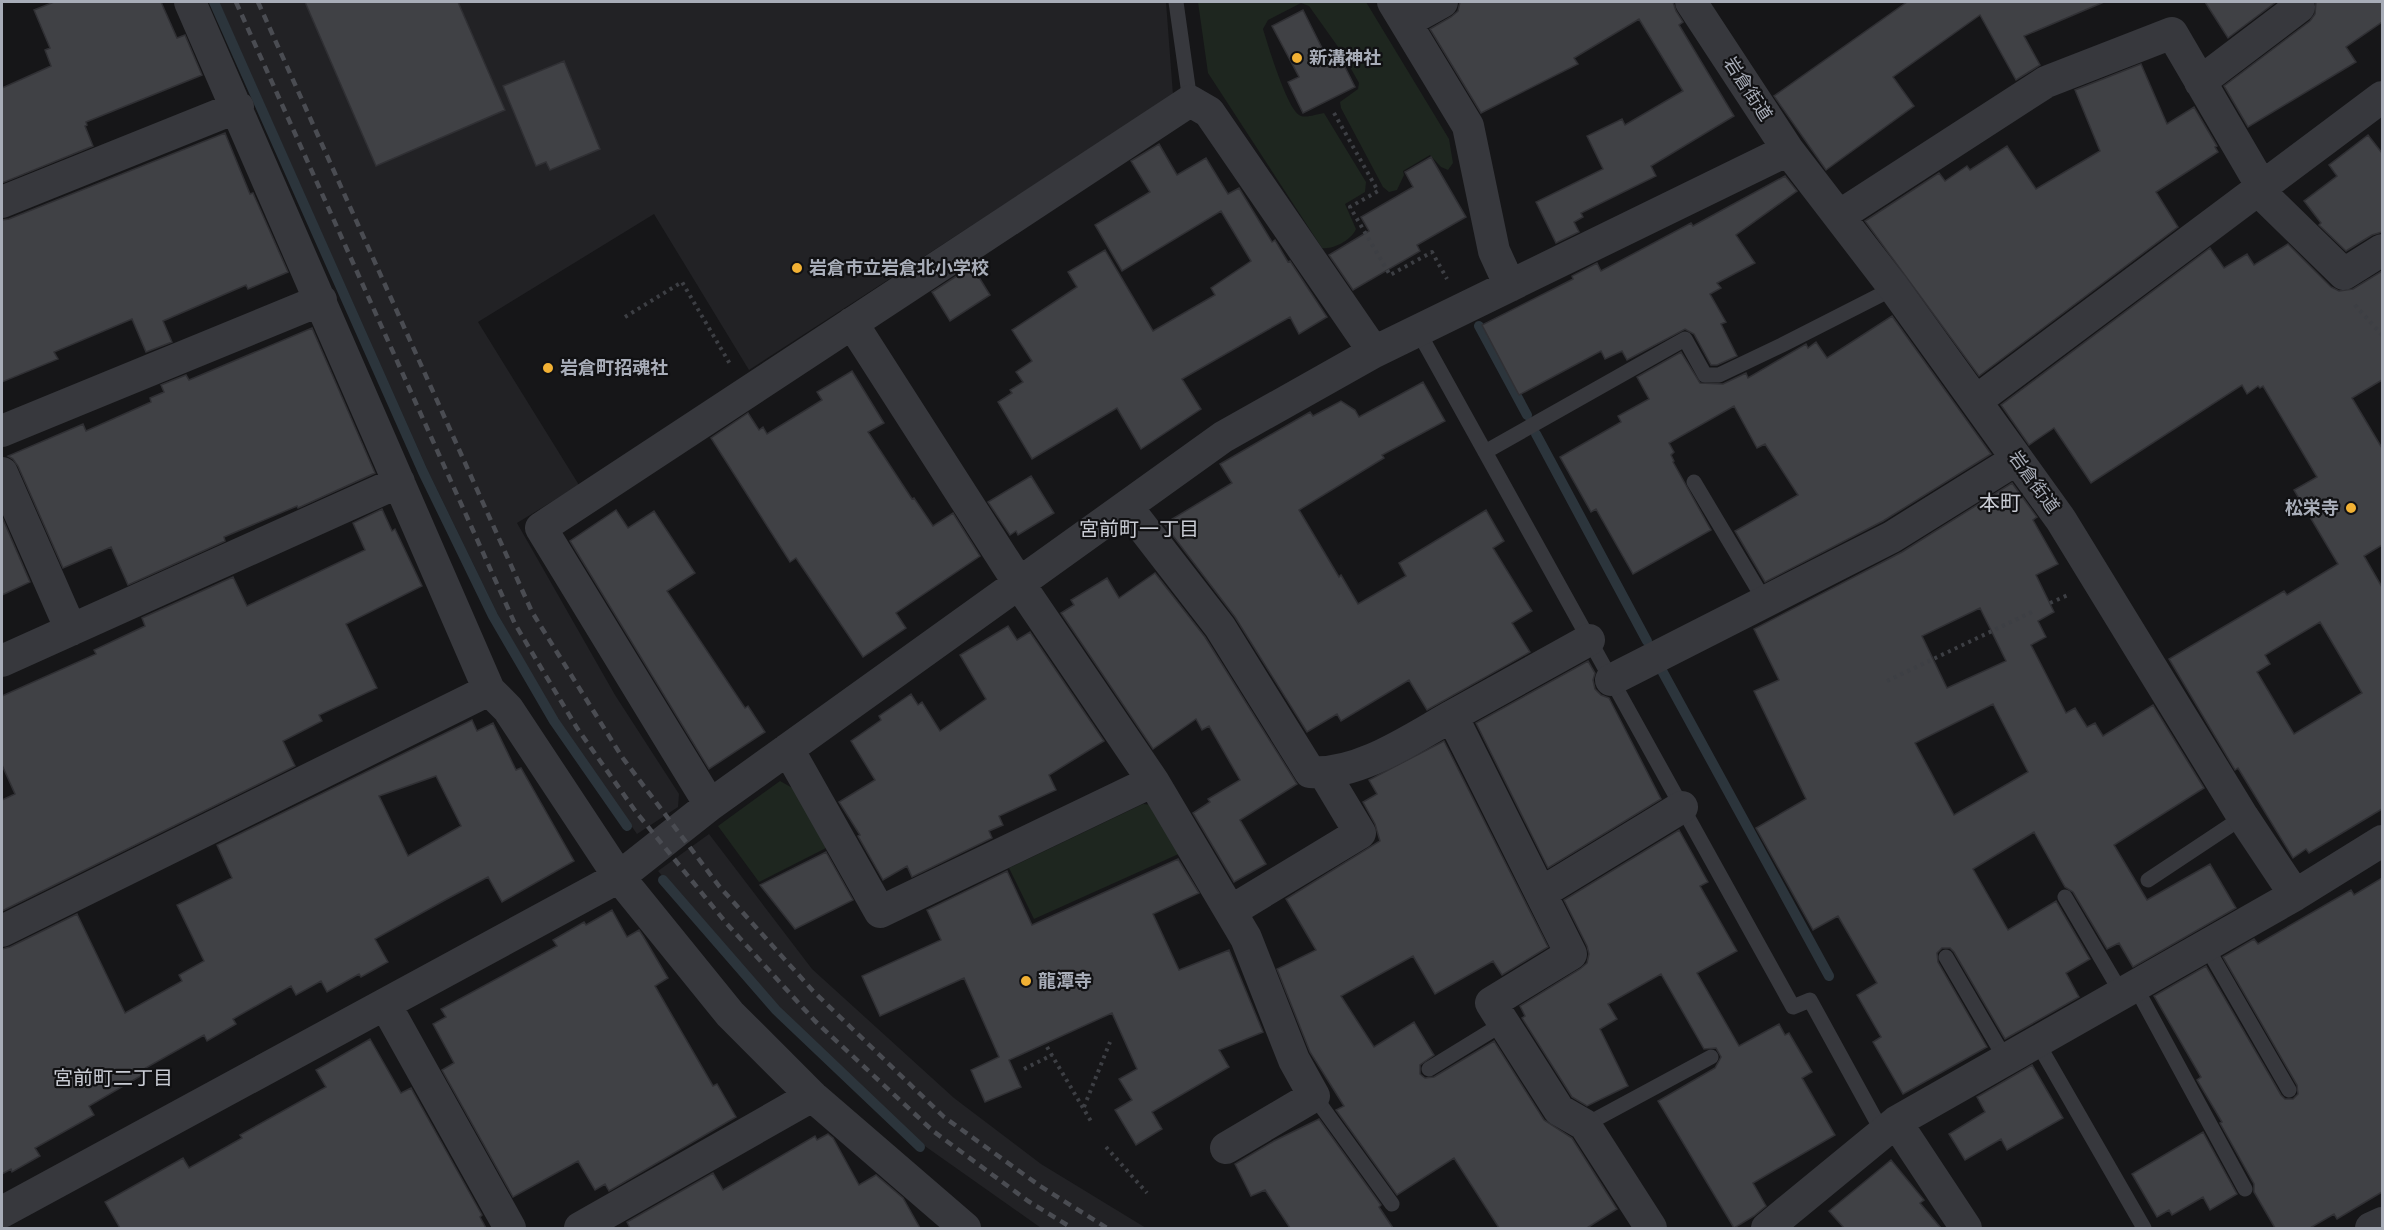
<svg xmlns="http://www.w3.org/2000/svg" width="2384" height="1230" font-family="'IBM Plex Sans','Noto Sans JP',sans-serif">
<style>
.built{fill:#222225}
.green{fill:#1e261f}
.lines{fill:none;stroke-linecap:round;stroke-linejoin:round}
.stream{stroke:#2c353c;stroke-width:10}
.building{fill:#404145;stroke:#303034;stroke-width:1.5;fill-rule:evenodd}
.path{stroke:#3d3f44;stroke-width:4;stroke-dasharray:3 4.5;stroke-linecap:butt}
.lane{stroke:#37383d;stroke-width:15}
.street{stroke:#37383d;stroke-width:32}
.rail{stroke:#4a4c52;stroke-width:4.5;stroke-dasharray:8 6;stroke-linecap:butt}
.poi-dot{fill:#f2b134;stroke:#111113;stroke-width:2}
.labels{text-anchor:middle;stroke-width:4.5;stroke-linejoin:round;paint-order:stroke}
.poi-label{font-size:18px;font-weight:bold;fill:#a8adb8;stroke:#111113;text-anchor:start}
.street-label{font-size:18px;fill:#a8adb8;stroke:#111113}
.neighbourhood-label{font-size:20px;fill:#c9ccd4;stroke:#111113}
.quarter-label{font-size:21px;fill:#c9ccd4;stroke:#111113}
</style>
<rect width="100%" height="100%" fill="#161618"/>
<!-- built -->
<path class="built" d="M219,2H1166L1173,95L749,370L654,214L478,322L579,485L517,523L615,695L679,794L678,807L637,834L557,719L497,613L427,469Z
M709,834L812,969L954,1098L1041,1164L1146,1228H1041L922,1144L778,1008L658,871Z"/>
<!-- green -->
<path class="green" d="M1198,2H1366L1449,139L1453,163L1448,170L1441,167L1430,155L1403,171L1404,175L1397,190L1389,192L1383,187L1341,108L1340,102L1358,89L1359,83L1341,51L1309,6L1301,3L1268,20L1263,29C1268,45 1288,113 1301,116C1307,118 1317,114 1324,113L1366,182L1365,192L1345,204L1356,229C1352,239 1334,250 1322,248L1208,73Z
M780,781L796,790L826,848L759,882L718,826Z
M1143,804L1154,805L1183,852L1034,919L1009,868Z"/>
<g class="lines">
<!-- stream -->
<path class="stream" d="M214,2L423,472L493,616L554,721L627,826
M1479,326L1527,415
M1536,434L1647,641
M1660,667L1829,976
M663,880L776,1010L920,1147"/>
</g>
<!-- building -->
<path class="building" d="M54,2H161L177,38L185,35L202,75L86,122L87,125L85,126L93,146L2,183V88L51,66L45,50L50,48L34,10Z
M305,2H458L505,110L376,166Z
M1460,2H1673L1676,11L1683,22L1679,25L1734,116L1651,166L1656,176L1581,213L1583,217L1574,222L1579,232L1556,243L1536,202L1603,169L1587,136L1622,119L1625,125L1683,91L1639,19L1574,58L1578,64L1481,113L1430,29L1451,17L1458,11Z
M1907,2H2104L2024,36L2040,65L2016,80L1980,15L1893,77L1914,106L1826,170L1774,96Z
M2205,2H2276L2228,38Z
M2316,2H2382V22L2346,47L2356,62L2248,127L2224,86L2310,21L2315,14Z
M1303,10L1329,62L1340,57L1355,87L1303,113L1288,82L1299,77L1272,26Z
M564,61L600,149L550,170L546,162L536,166L503,86Z
M2141,64L2167,124L2194,107L2217,146L2215,147L2218,152L2156,192L2178,227L1979,376L1865,221L1939,173L1945,181L1967,166L1970,170L2007,146L2036,189L2100,151L2075,90Z
M225,133L250,194L253,193L288,272L248,289L246,285L163,321L172,342L146,352L132,319L54,352L58,359L2,382V220L9,219Z
M2368,135L2382,153V232L2372,235L2346,251L2319,225L2321,223L2304,201L2337,176L2329,165Z
M1159,144L1177,175L1206,158L1228,194L1239,188L1272,242L1275,240L1288,262L1290,261L1327,317L1299,334L1290,317L1182,379L1201,409L1141,449L1117,408L1032,459L998,402L1012,393L1010,390L1023,382L1016,372L1032,361L1012,330L1077,287L1068,272L1105,250L1153,331L1215,295L1211,288L1251,261L1221,211L1122,271L1095,225L1150,192L1131,161Z
M1431,157L1466,217L1417,245L1420,251L1353,290L1329,255L1369,231L1361,217L1413,187L1405,172Z
M1785,176L1797,191L1736,235L1755,263L1717,283L1721,288L1710,294L1726,322L1721,324L1737,356L1717,365H1711L1694,334L1685,329L1627,360L1622,351L1605,359L1601,351L1519,395L1482,325L1573,279L1572,276L1597,263L1601,271L1691,223L1693,226Z
M2288,244L2331,287L2339,291L2353,289L2382,271V380L2352,398L2382,448V545L2364,556L2382,587V809L2309,853L2306,849L2293,858L2238,768L2235,770L2169,659L2284,591L2287,595L2338,564L2294,490L2317,477L2263,386L2260,388L2258,386L2247,394L2242,385L2091,483L2054,428L2029,445L2001,405L2210,248L2224,268L2247,254L2254,265ZM2320,622L2362,693L2294,734L2257,672L2270,664L2265,655Z
M972,266L990,295L950,321L932,292Z
M1892,316L1991,454L1883,521L1765,582L1735,531L1798,495L1765,444L1757,448L1734,406L1669,443L1674,452L1671,455L1674,461L1673,462L1711,530L1633,574L1596,509L1591,512L1560,457L1621,422L1618,416L1649,399L1637,377L1681,352L1700,383L1723,384L1746,373L1748,378L1806,344L1808,348L1816,342L1827,358Z
M312,328L375,473L298,508L297,506L224,537L225,541L128,585L111,547L63,568L18,466L13,459L8,456L83,424L86,431L151,402L150,398L164,392L161,385L186,375L189,380Z
M852,371L884,423L868,432L912,499L914,498L933,526L953,513L980,556L896,613L906,628L863,657L796,558L790,562L711,438L748,413L759,430L763,427L767,434L822,400L817,392Z
M1423,382L1445,421L1382,455L1384,458L1299,510L1339,577L1341,575L1358,604L1406,576L1399,563L1486,510L1504,541L1493,548L1532,611L1512,623L1530,652L1427,710L1409,680L1341,721L1337,714L1307,732L1235,617L1164,524L1232,483L1220,464L1310,412L1313,416L1341,401L1355,410L1359,417Z
M1031,476L1054,513L1018,535L1016,531L1010,535L988,502Z
M2012,483L2037,517L2033,520L2058,564L2036,575L2054,612L2038,621L2046,637L2031,645L2066,713L2075,708L2087,727L2095,723L2103,736L2153,705L2204,788L2114,845L2147,900L2210,864L2236,908L2133,967L2119,943L2107,949L2073,892L2065,887L2034,832L1973,869L2008,930L2056,901L2090,959L2066,973L2079,997L2005,1039L1954,952L1950,948H1942L1937,953L1938,962L1987,1047L1903,1094L1873,1042L1881,1037L1857,995L1877,983L1838,916L1813,930L1756,828L1806,799L1754,691L1779,680L1754,629L1902,552ZM1980,608L2006,661L1947,688L1922,636ZM1993,704L2028,772L1954,815L1915,743Z
M382,509L392,531L395,529L422,586L346,624L377,688L319,715L322,721L283,741L295,766L2,911V800L15,794L2,765V696L96,654L94,650L145,626L142,618L233,577L247,606L365,550L353,523Z
M616,510L628,528L654,511L695,573L667,591L745,708L748,706L765,732L709,769L570,541Z
M2,517L30,582L2,595Z
M1155,573L1205,637L1297,784L1240,820L1266,864L1234,882L1193,813L1210,802L1208,799L1240,780L1209,726L1202,730L1196,719L1153,749L1061,613L1074,605L1071,600L1107,578L1119,598Z
M1008,626L1017,640L1030,632L1104,741L1049,775L1056,790L999,816L1003,825L989,831L992,838L912,877L907,866L883,880L858,836L860,835L839,802L875,780L851,741L881,720L879,716L911,694L918,705L922,702L940,731L986,699L960,655Z
M1588,661L1595,673L1593,680L1595,689L1601,695L1609,698L1661,799L1548,868L1476,723Z
M472,720L477,731L493,723L516,770L521,768L574,861L502,902L488,877L447,899L375,939L388,962L361,977L359,974L327,992L321,981L296,995L291,986L233,1019L236,1024L207,1041L204,1035L142,1070L144,1074L89,1106L94,1115L35,1148L40,1156L12,1172L11,1169L2,1174V949L10,947L77,914L125,1013L182,981L179,975L204,961L177,905L232,878L217,845ZM436,776L461,826L408,856L379,796Z
M1444,741L1548,947L1502,975L1493,961L1435,994L1413,956L1341,996L1374,1047L1414,1022L1434,1055L1420,1065V1074L1425,1078L1434,1077L1494,1041L1544,1120L1572,1138L1617,1209L1587,1228H1499L1454,1158L1397,1195L1336,1110L1344,1106L1310,1052L1277,969L1316,950L1286,899L1380,841L1375,824L1363,802L1377,794L1369,780Z
M1679,830L1708,882L1700,886L1737,951L1697,973L1739,1046L1779,1024L1785,1035L1789,1033L1812,1072L1802,1078L1835,1135L1753,1183L1766,1206L1754,1216L1734,1228L1658,1101L1715,1068L1721,1057L1716,1048L1704,1049L1661,974L1608,1004L1617,1019L1600,1029L1628,1086L1587,1106L1572,1097L1522,1018L1525,1016L1520,1006L1580,969L1587,963L1589,954L1587,946L1564,900Z
M826,852L853,900L795,929L760,885Z
M1178,859L1199,893L1153,914L1179,970L1229,950L1263,1032L1219,1050L1229,1067L1152,1112L1162,1129L1136,1145L1115,1110L1132,1100L1119,1079L1137,1069L1112,1013L1009,1060L1021,1087L985,1102L971,1070L999,1057L964,978L880,1016L862,976L941,940L927,910L1007,871L1032,925Z
M2382,878V1192L2337,1219L2334,1214L2310,1228H2275L2254,1192V1184L2220,1123L2222,1122L2197,1080L2201,1077L2154,996L2206,966L2281,1095L2285,1099H2293L2298,1094L2297,1085L2223,957L2254,939L2258,944L2351,890L2354,895Z
M612,910L627,937L639,930L643,936L668,978L655,986L713,1086L717,1084L736,1117L609,1191L605,1184L595,1190L578,1161L513,1197L442,1070L454,1063L433,1024L446,1017L441,1009L557,946L553,940L584,922L586,925Z
M370,1039L401,1093L411,1088L482,1215L480,1217L486,1228H120L105,1202L183,1158L189,1168L242,1138L240,1135L326,1087L316,1070Z
M2032,1065L2063,1118L2007,1150L2001,1139L1965,1160L1949,1134L1985,1112L1977,1097Z
M1319,1119L1381,1205L1379,1207L1393,1228H1290L1265,1190L1251,1196L1235,1164L1274,1141Z
M2203,1132L2237,1194L2210,1210L2203,1197L2172,1215L2169,1210L2157,1217L2132,1174Z
M828,1134L833,1138L859,1185L876,1175L903,1198L920,1228H630L627,1222L713,1173L723,1190L815,1136L817,1140Z
M1891,1160L1924,1200L1920,1203L1941,1228H1844L1829,1211Z"/>
<g class="lines">
<!-- path -->
<path class="path" d="M1334,113L1378,191L1350,207L1390,275L1432,252L1447,279
M2355,305L2382,335
M625,317L682,282L730,364
M2050,603L2068,595
M1887,681L2032,612
M1047,1047L1092,1123
M1024,1069L1052,1055
M1084,1107L1110,1042
M1106,1147L1147,1193"/>
<!-- lane -->
<path class="lane" d="M1176,2L1190,101
M1418,331L1793,1007L1810,1000L1883,1133
M1485,452L1685,339L1705,375H1719L1782,345L1894,288
M1694,482L1766,603
M2148,880L2243,817
M2065,897L2122,994
M2206,946L2289,1090
M1946,957L2006,1060
M2135,986L2245,1189
M2037,1042L2144,1228
M1429,1069L1504,1023
M1314,1096L1392,1204
M1585,1125L1711,1057"/>
<!-- street -->
<path class="street" d="M190,2L489,690L508,709L619,877L730,1014L812,1096L965,1228
M1393,2L1468,126L1494,251L1510,286
M1691,2L1788,150L1894,288L2061,520L2243,817L2295,895
M1406,22L1442,2
M2200,82L2299,7L2296,2
M2258,190L2344,274L2382,250
M2,202L238,107
M1839,216L2046,82L2172,33L2262,187
M852,323L1020,585L1153,781L1246,938L1294,1060L1314,1096L1226,1148
M1976,401L2382,97
M2,431L321,300
M2,473L71,630
M1127,507L1220,627L1310,772C1358,776 1411,739 1452,716
M1589,640L1452,716L1571,954L1491,1003L1559,1110L1585,1125L1651,1228
M2,661L399,482
M1611,680L1892,537L2017,459
M788,749L880,912L1153,781
M710,805L541,528L1190,101L1209,112L1374,352
M1541,893L1682,807
M1231,911L1360,833L1324,773
M2,931L489,690
M385,1004L510,1228
M1896,1122L1966,1228
M2,1212L619,877L710,805L1223,437L1374,352L1788,150
M580,1228L812,1096
M1767,1228L1896,1122L2295,895L2382,841
M2371,1228L2382,1223"/>
<!-- rail -->
<path class="rail" d="M236,2L515,624L577,728L636,812L727,924L815,1021L933,1131L1028,1201L1072,1228
M258,2L532,612L622,757L719,886L813,991L944,1117L1040,1186L1107,1228"/>
</g>
<!-- markers -->
<g class="poi-dot">
<circle cx="1297" cy="58" r="6"/>
<circle cx="797" cy="268" r="6"/>
<circle cx="548" cy="368" r="6"/>
<circle cx="2351" cy="508" r="6"/>
<circle cx="1026" cy="981" r="6"/>
</g>
<g class="labels">
<!-- poi labels -->
<g class="poi-label">
<text x="1309" y="64">新溝神社</text>
<text x="809" y="274">岩倉市立岩倉北小学校</text>
<text x="560" y="374">岩倉町招魂社</text>
<text x="2339" y="514" text-anchor="end">松栄寺</text>
<text x="1038" y="987">龍潭寺</text>
</g>
<!-- street labels -->
<g class="street-label">
<text transform="translate(1748 89) rotate(57)" y="6">岩倉街道</text>
<text transform="translate(2034 482) rotate(54)" y="6">岩倉街道</text>
</g>
<!-- neighbourhood labels -->
<g class="neighbourhood-label">
<text x="1139" y="536">宮前町一丁目</text>
<text x="113" y="1085">宮前町二丁目</text>
</g>
<!-- quarter labels -->
<g class="quarter-label">
<text x="2000" y="510">本町</text>
</g>
</g>
<!-- border -->
<rect width="2384" height="1230" fill="none" stroke="#a8adb8" stroke-width="6"/>
</svg>
